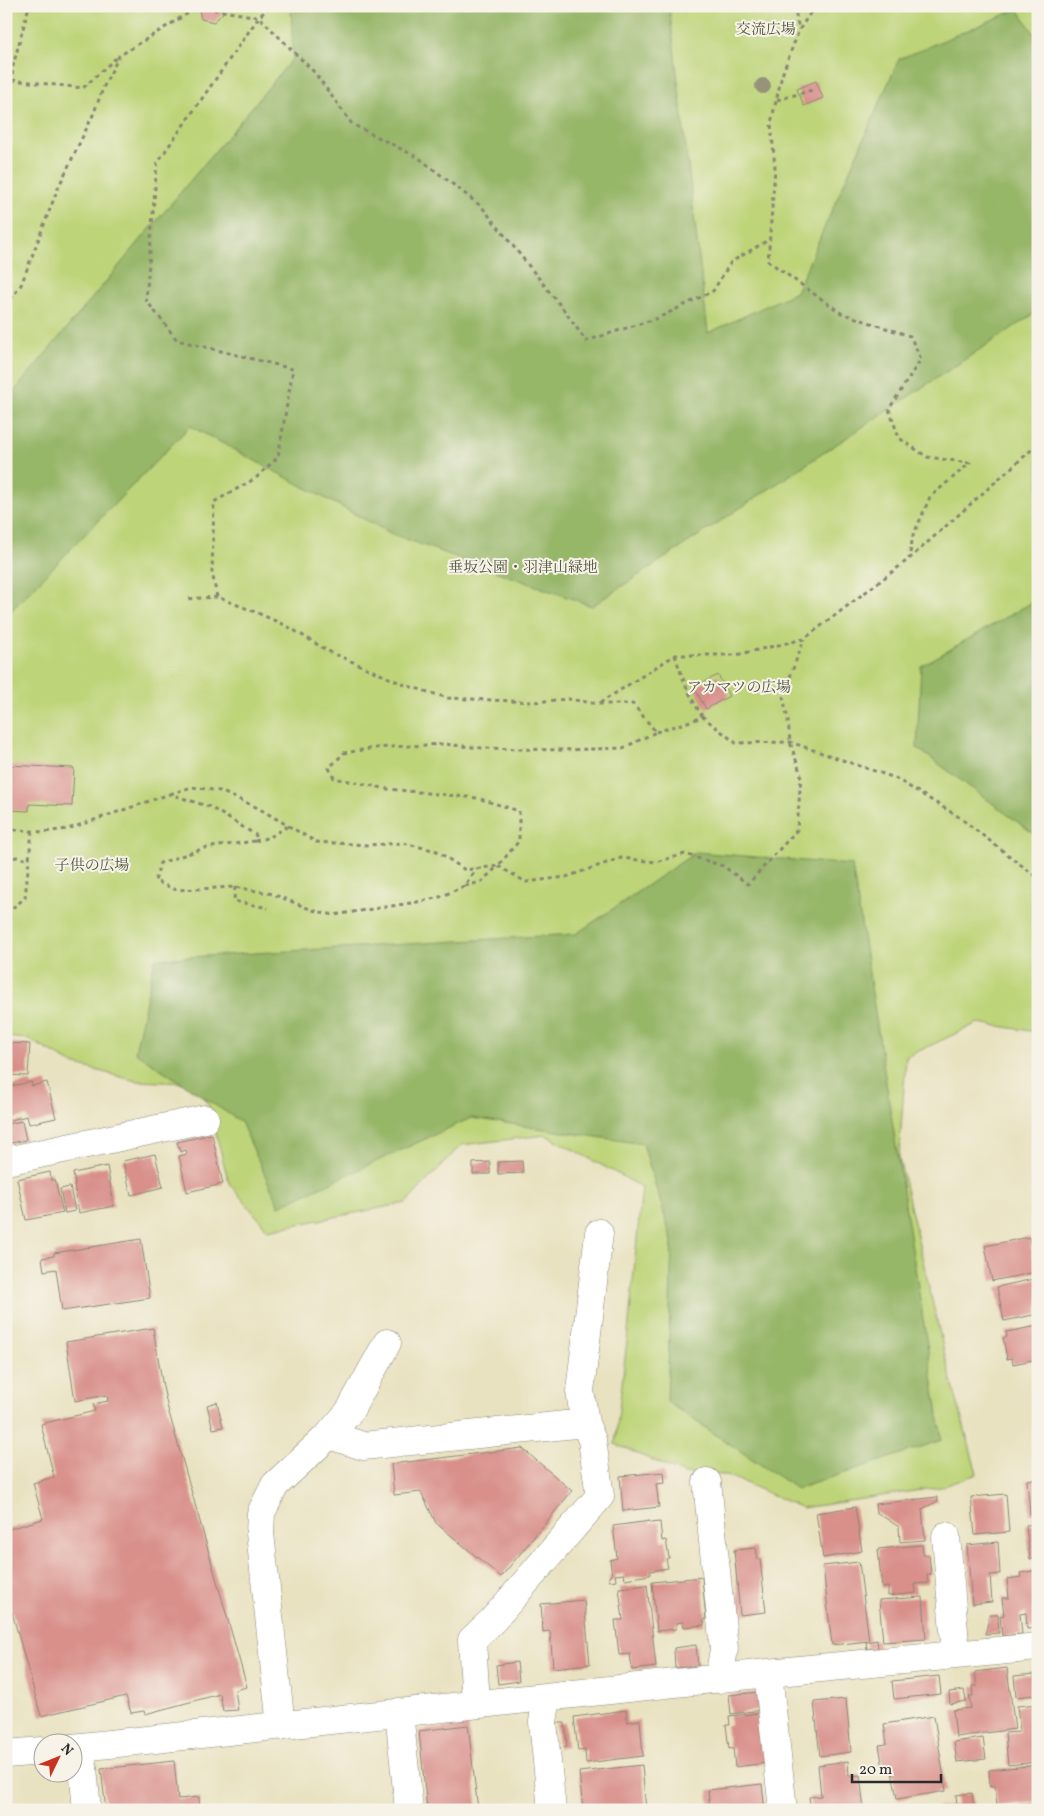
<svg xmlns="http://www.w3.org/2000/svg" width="1044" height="1816" font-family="Vollkorn,'Noto Serif JP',serif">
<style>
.green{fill:#bdd478;stroke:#748052}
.forest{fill:#96b668;stroke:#60704a}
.building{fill:#d9908b}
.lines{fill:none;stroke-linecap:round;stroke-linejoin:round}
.street-casing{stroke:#8a8676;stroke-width:29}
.path{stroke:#8a8676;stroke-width:3;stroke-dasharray:4 4;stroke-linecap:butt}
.street{stroke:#fff;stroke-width:28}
.tree{fill:#959479}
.labels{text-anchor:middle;stroke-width:4;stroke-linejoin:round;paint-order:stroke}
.park-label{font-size:15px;fill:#50553e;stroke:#f7f3e8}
</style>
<rect width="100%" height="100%" fill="#f7f3e8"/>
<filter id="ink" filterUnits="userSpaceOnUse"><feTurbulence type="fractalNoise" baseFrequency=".02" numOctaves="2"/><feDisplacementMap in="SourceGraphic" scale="10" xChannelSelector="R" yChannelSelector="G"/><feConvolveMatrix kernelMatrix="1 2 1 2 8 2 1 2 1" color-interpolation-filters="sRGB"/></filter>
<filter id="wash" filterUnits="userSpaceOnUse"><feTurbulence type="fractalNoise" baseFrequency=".0096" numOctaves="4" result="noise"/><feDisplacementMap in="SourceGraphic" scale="20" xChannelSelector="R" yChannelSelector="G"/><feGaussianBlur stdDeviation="1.12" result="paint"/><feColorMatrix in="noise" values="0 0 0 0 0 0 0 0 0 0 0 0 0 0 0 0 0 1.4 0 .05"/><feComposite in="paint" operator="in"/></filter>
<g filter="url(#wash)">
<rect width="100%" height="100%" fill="#e9e2c1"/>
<!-- green -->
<path class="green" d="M6,6H1038V1032L978,1023L906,1057L899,1158L946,1360L977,1474L941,1487L802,1508L727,1475L685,1474L615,1444L629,1323L642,1187L546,1135L461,1145L406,1203L268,1230L229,1183L208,1104L192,1083L136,1081L73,1064L28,1039L6,1037Z"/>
<!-- forest -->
<path class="forest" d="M291,6H669L708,333L796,292L899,59L1018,9L1038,40V311L592,606L392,534L190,426L6,616V401L293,58Z
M1038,599V837L917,748L921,666Z
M696,852L852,865L942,1440L797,1489L667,1402L672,1241L643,1144L471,1118L279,1206L241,1122L135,1052L155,959L576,934Z"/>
<g id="blocks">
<!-- building -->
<path class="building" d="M198,6H221L223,13L214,22L201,19Z
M816,81L823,98L804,106L797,89Z
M718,675L729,696L706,709L694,687Z
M6,765L74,768L72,806L29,804V811L6,810Z
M6,1043L30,1044L28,1076L6,1075Z
M31,1082L32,1086L47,1082L56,1118L29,1124L27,1116L6,1121V1087Z
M22,1121L26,1140L6,1144V1124Z
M212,1134L223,1184L187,1192L179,1156L187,1154L186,1150L180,1152L177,1142Z
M155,1154L163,1187L131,1195L123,1161Z
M522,1161L523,1173L498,1174V1162Z
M490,1162V1174H473V1163Z
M107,1166L114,1206L79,1213L74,1185L75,1184L73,1173Z
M50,1172L51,1180H55L63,1213L26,1220L17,1179Z
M70,1187L75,1211L65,1213L60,1189Z
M1029,1237L1036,1272L992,1281L985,1246Z
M141,1239L150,1298L62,1311L56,1269L44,1271L42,1258L54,1256V1253Z
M1038,1278V1314L1004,1321L997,1287Z
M1038,1326V1359L1013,1364L1012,1358L1007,1359L1003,1338L1007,1337L1006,1332Z
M153,1328L163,1387L168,1409L247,1687L235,1690L238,1710L223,1711L220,1694L145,1714L144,1711L131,1713L126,1696L41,1716L6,1591V1530L43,1519L33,1483L54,1477L41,1424L95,1411L93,1404L108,1401L107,1395L75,1401L66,1342Z
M217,1402L223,1427L213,1429L207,1405Z
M522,1448L572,1491L501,1577L436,1523L421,1492L394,1495L391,1464Z
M664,1472L665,1483L656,1484L659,1507L623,1511L620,1476Z
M1038,1479V1514H1030L1027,1480Z
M1006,1494L1009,1532L975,1535L971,1497Z
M937,1497L938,1501L922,1509L925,1540L900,1542L899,1527L876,1512L875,1504Z
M855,1507L862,1551L823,1558L816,1513Z
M650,1521V1523L660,1522L662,1541L666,1540L669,1558L666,1559L668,1568L650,1571V1575L625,1579L624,1574L615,1575L616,1580L609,1581V1576H612L610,1560L617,1558L613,1526Z
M1038,1524V1558L1030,1559L1026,1525Z
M998,1542L1000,1574L990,1575L992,1602L972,1604L967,1545Z
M922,1545L923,1555H929L931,1574L927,1575L928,1583L915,1584L916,1593L888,1596V1587L882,1588L878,1549Z
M756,1548L758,1560L760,1559L766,1612L740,1615L734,1550Z
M859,1562L869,1641L832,1645L823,1566Z
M1038,1570V1628L1027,1629L1026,1613L1020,1614L1022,1634L1002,1636L1000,1616L1004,1615L1002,1598H1009L1007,1579L1021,1577L1020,1573Z
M702,1577L706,1619H704V1625L684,1627L683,1622L676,1623V1629L657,1631L652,1582Z
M647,1585L656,1667L632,1670L630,1654L619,1655L615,1620H623L619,1588Z
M923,1597L926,1639L883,1642L879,1600Z
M584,1600L590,1664L553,1668L550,1631L543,1632L541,1604Z
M990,1615H998L999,1633L985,1634Z
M877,1640L878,1648L867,1649L866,1642Z
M696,1645L698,1666L675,1668L674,1648Z
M517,1662L519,1681L498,1684L496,1665Z
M1007,1668L1015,1729L956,1737L953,1710L971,1708L969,1696H973L972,1686H977L975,1672Z
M1034,1674L1036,1695L1016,1697L1014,1676Z
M939,1676L941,1694L894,1699L892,1681Z
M964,1690L966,1701L950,1704L949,1692Z
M759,1692L762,1710L731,1714L729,1695Z
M846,1699L851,1752L820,1756L814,1702Z
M1038,1704V1762L1008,1765L1005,1733L1020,1732L1017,1706Z
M626,1710L627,1722L640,1720L643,1756L586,1763L585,1750L578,1751L574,1717Z
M761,1713L767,1763L735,1767L733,1748L729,1749L726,1725H730L729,1716Z
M934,1716L946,1791L897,1799L891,1766L883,1768L879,1745L887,1744L884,1724Z
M556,1723H565L567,1747L558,1748Z
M468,1725L478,1810H427L419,1731Z
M983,1738L986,1759L957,1762L954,1742Z
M174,1761L178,1799L199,1797L200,1810H106L101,1769Z
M848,1761L849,1776L860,1775L864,1810H811L809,1797L821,1796L818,1765Z
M642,1765L646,1810H629V1807L583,1810L579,1772Z
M1038,1765V1802L997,1806L995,1786H990L989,1770Z
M762,1784L765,1810H710L708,1790Z
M972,1793L974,1810H937V1808L957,1805L956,1795Z"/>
</g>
</g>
<g filter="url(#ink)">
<use href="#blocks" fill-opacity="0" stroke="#8a8676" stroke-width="1"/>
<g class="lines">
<!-- street casing -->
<g class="street-casing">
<path id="street" d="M6,1161L205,1119
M329,1435L363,1446L585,1423
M707,1482L724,1649L719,1679
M946,1536L956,1655
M768,1673L783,1810
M547,1697L543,1722L552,1810
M476,1704L472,1640L493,1620L600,1496L592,1440L585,1423L580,1391L599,1233
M399,1712L409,1810
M281,1726L260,1533L261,1513L275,1485L329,1435L349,1412L387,1343
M81,1747L87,1810
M72,1748L768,1673L1038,1647
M6,1754L42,1751"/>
</g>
<!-- path -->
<path class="path" d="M794,6L799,30
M815,6L799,30L782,75L771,123L775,168L768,261L841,313L910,336L921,359L889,409L899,438L927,457L970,463L930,497L913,536L909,559
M12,80L83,88L116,58
M777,100L812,90
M6,187L9,116L13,66L29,6
M6,306L21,285L58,188L93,115L104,86L119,56L198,7L259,17L315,73L352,124L419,158L482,207L564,310L586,341L658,318L713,291L731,262L770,239
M217,597L212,572L214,502L256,478L278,457L293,369L177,340L146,300L157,163L259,17L270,6
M675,655C682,678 690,698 703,717
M600,703L675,655H736L804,639L909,559L1038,444
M656,732L703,717L736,743L790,742L895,778L959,817L1038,878
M170,794L192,787L220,791L258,808L316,842L369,845L403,843L437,851L465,870L498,866L519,841V811L477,798L388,789L334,778L329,768L344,753L375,748L443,744L482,748L560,750L623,748L656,732L633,704H599L568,699L533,702L448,698L405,685L328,651L287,626L253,611L217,597L187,599
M6,829L43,832L68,829L170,794L210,807L256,835L255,841L205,848L160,863L155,881L177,890L235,887L273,894L312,910L334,915L417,902L440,897L464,886L477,869
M255,841L270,837L288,826
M6,859L17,857L29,860
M465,886L481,882L498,866L526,882L566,877L621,858L656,862L685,854L723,866L748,884L797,830L801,775L790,742L788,720L783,696L804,639
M235,887L234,901L268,908
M6,913L25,898L32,831"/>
<!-- street -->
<use href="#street" class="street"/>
</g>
<!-- trees -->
<circle class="tree" cx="763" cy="86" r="8"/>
</g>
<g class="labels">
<!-- park labels -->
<g class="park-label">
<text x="766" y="34">交流広場</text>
<text x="523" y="572">垂坂公園・羽津山緑地</text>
<text x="739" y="692">アカマツの広場</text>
<text x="92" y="870">子供の広場</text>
</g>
</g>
<!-- margin -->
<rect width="1044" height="1816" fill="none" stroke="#f7f3e8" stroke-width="25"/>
<!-- north arrow -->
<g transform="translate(58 1758) rotate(47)"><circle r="24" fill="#f7f3e8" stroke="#a5a39c"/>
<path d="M0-4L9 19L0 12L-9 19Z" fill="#c8321e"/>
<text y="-8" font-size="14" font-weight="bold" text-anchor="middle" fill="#2b2b2b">N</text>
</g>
<!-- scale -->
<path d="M852 1774v8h89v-8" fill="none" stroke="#2b2b2b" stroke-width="2.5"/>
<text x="859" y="1774" font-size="15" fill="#2b2b2b" stroke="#f7f3e8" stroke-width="4" paint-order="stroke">20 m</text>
</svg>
